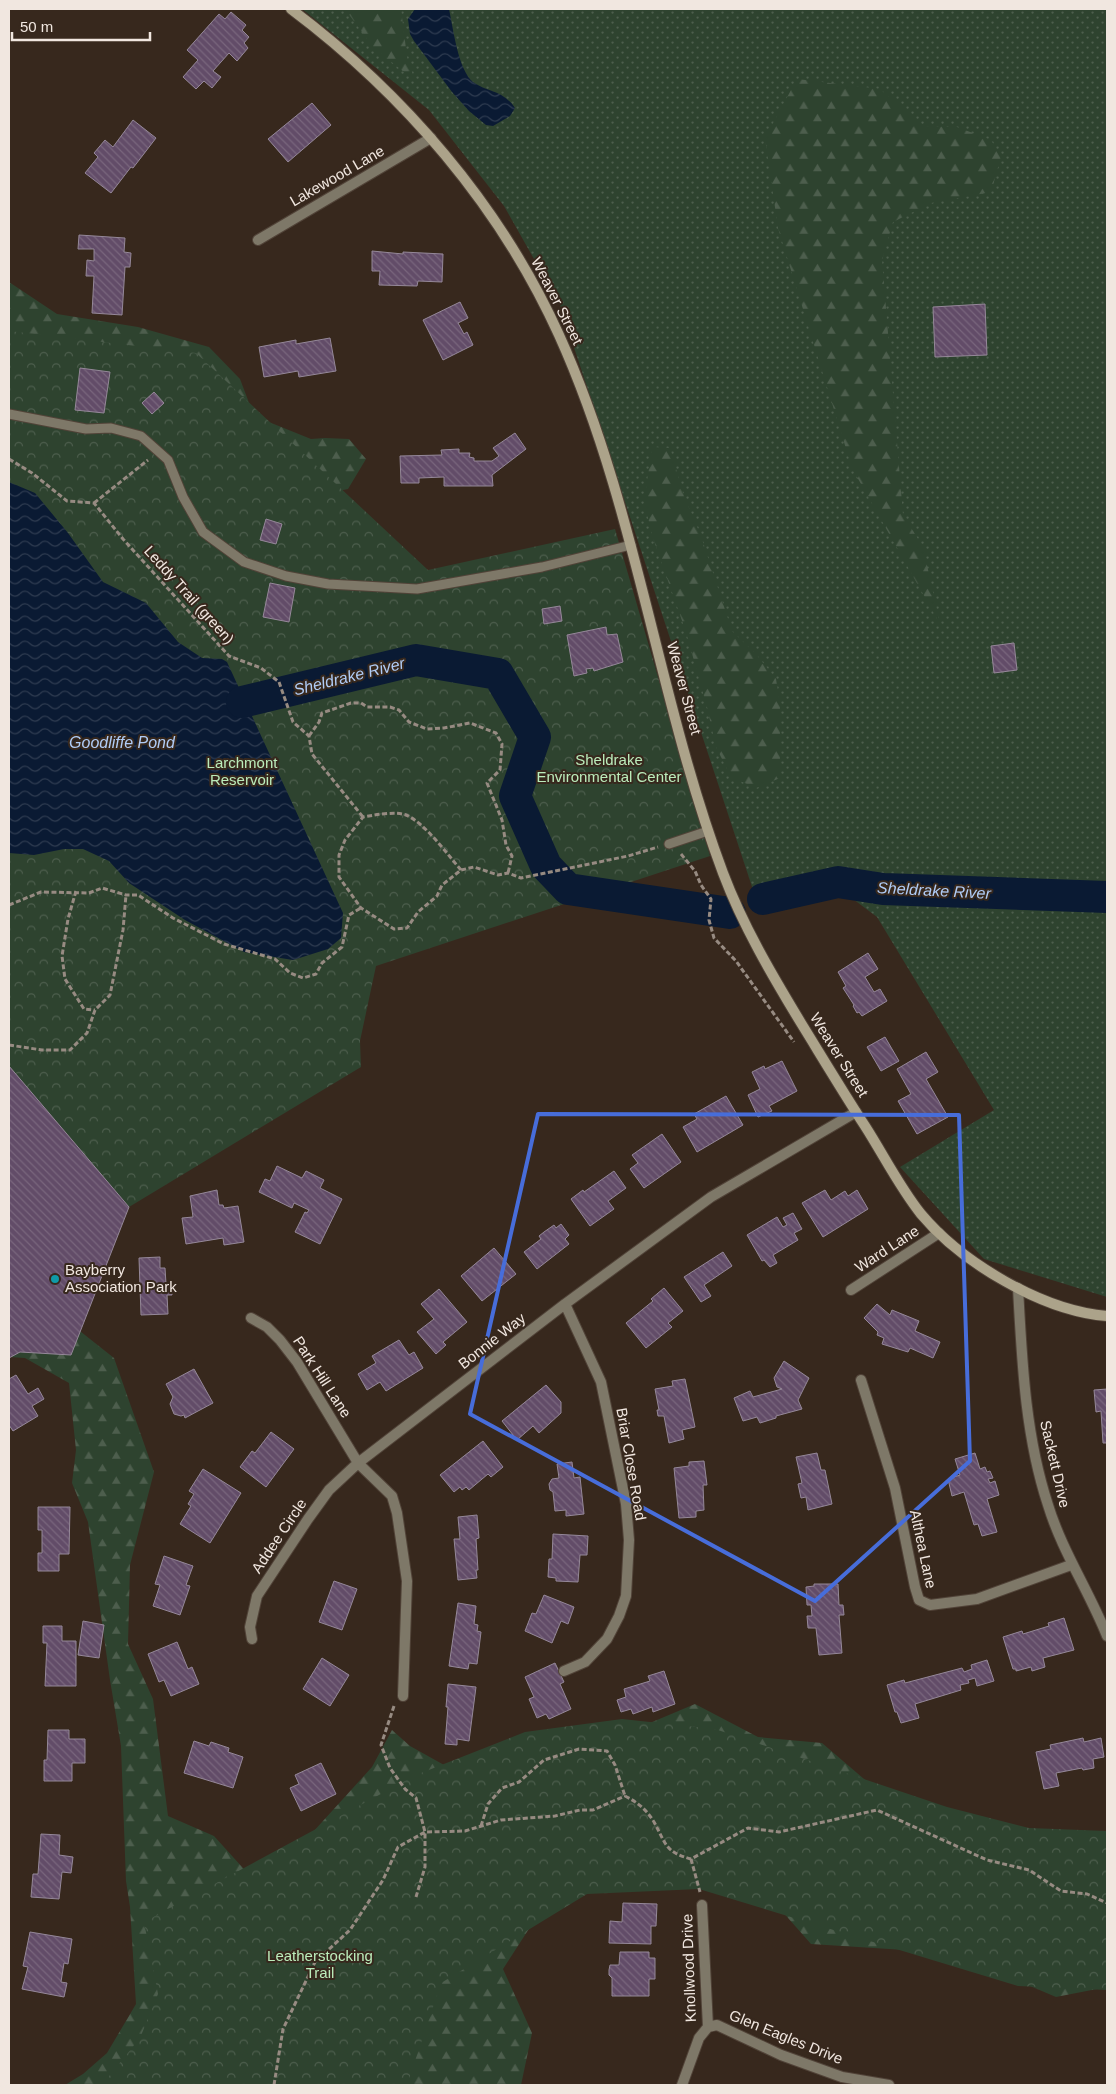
<svg xmlns="http://www.w3.org/2000/svg" width="1116" height="2094" font-family="Helvetica,sans-serif">
<style>
.grass{fill:url(#grass-dots)}
.forest{fill:url(#forest-firs)}
.park{fill:url(#park-crowns)}
.water{fill:url(#water-waves)}
.lines{fill:none;stroke-linecap:round;stroke-linejoin:round}
.river{stroke:#0a1a33;stroke-width:32}
.building{fill:url(#building-back-hatch);stroke:#958899}
.lane-casing{stroke:#514338;stroke-width:11}
.street-casing{stroke:#514338;stroke-width:12}
.secondary-casing{stroke:#514338;stroke-width:12}
.path{stroke:#978b82;stroke-width:3;stroke-dasharray:5 2.5;stroke-linecap:butt}
.lane{stroke:#7e7868;stroke-width:9}
.street{stroke:#7e7868;stroke-width:10}
.secondary{stroke:#aca38a;stroke-width:10}
.marked{fill:none;stroke:#476dda;stroke-width:4;stroke-linejoin:round}
.culture-dot{fill:#0f9aa8;stroke:#37281d;stroke-width:2}
.labels{text-anchor:middle;stroke-width:4;stroke-linejoin:round;paint-order:stroke}
.street-label{font-size:15px;fill:#f1e7e0;stroke:#37281d}
.park-label{font-size:15px;fill:#bbecbb;stroke:#37281d}
.poi-label{font-size:15px;fill:#f1e7e0;stroke:#37281d;text-anchor:start}
.water-label{font-size:16px;font-style:italic;fill:#b0ccf6;stroke:#37281d}
</style>
<defs>
<pattern id="grass-dots" width="8" height="8" patternUnits="userSpaceOnUse" patternTransform="scale(1.25)"><rect width="8" height="8" fill="#2e432f"/><path d="M2 2h.1M6 6h.1" fill="none" stroke="#4d5e4d" stroke-width="1.8" stroke-linecap="round"/></pattern>
<pattern id="forest-firs" width="22" height="20" patternUnits="userSpaceOnUse" patternTransform="scale(1.25)"><rect width="22" height="20" fill="#2e432f"/><path d="M5 1l3.5 6h-7zM16 11l3.5 6h-7z" fill="#4d5e4d"/></pattern>
<pattern id="park-crowns" width="20" height="18" patternUnits="userSpaceOnUse" patternTransform="scale(1.25)"><rect width="20" height="18" fill="#2e432f"/><path d="M2 6a3 3 0 1 1 6 0M12 15a3 3 0 1 1 6 0" fill="none" stroke="#4d5e4d"/></pattern>
<pattern id="water-waves" width="16" height="10" patternUnits="userSpaceOnUse" patternTransform="scale(1.25)"><rect width="16" height="10" fill="#0a1a33"/><path d="M0 5q4-4 8 0t8 0" fill="none" stroke="#2e3b50"/></pattern>
<pattern id="building-back-hatch" width="6" height="6" patternUnits="userSpaceOnUse" patternTransform="scale(1.25)"><rect width="6" height="6" fill="#624c68"/><path d="M-1 5l2 2M0 0l6 6M5-1l2 2" fill="none" stroke="#79667d"/></pattern>
</defs>
<rect width="100%" height="100%" fill="#37281d"/>
<!-- grass -->
<path class="grass" d="M302,9H1107V1297L984,1259L900,1167L994,1110L877,917L845,893L761,914L560,305L504,206L429,110Z"/>
<!-- forest -->
<path class="forest" d="M345,9H401L407,57L415,81L373,47Z
M797,79L880,89L922,126L957,127L991,140L1001,157L991,192L931,203L893,222L882,260L903,515L923,547L940,624L852,468L778,228L765,138Z
M9,282L57,314L138,327L209,347L240,379L254,416L311,439L325,438L349,439L366,459L348,489L323,494L9,334Z
M652,447L670,448L684,496L701,536L732,631L756,654L776,679L780,704V778L756,788L731,777L716,747L707,707L686,632L653,538L644,502Z
M47,1305L114,1358L154,1472L130,1565L128,1644L153,1699L168,1816L214,1836L252,1878L283,1865L372,1767L392,1730L410,1746L462,1775L638,1728L695,1704L758,1737L822,1743L1107,1987L1056,1997L952,1953L811,1944L766,1893L729,1874L556,1887L503,1969L532,2033L521,2085H65L83,2074L107,2053L136,2004L130,1907L126,1881L121,1746L110,1680L88,1522L72,1483L76,1450L69,1383L25,1358L9,1357V1339Z"/>
<!-- park -->
<path class="park" d="M9,331L196,353L428,570L615,529L710,856L376,966L360,1041L361,1067L129,1207L9,1066Z
M622,1719L715,1729L947,1807L1029,1828L1107,1831V1990L1018,1986L699,1889L587,1894L441,1983L407,2085H93L106,2080L140,2038L158,1994L144,1922L416,1775L525,1732Z"/>
<!-- water -->
<path class="water" d="M415,9H449C453,27 458,70 473,82C488,93 502,89 515,108L510,116L493,126L486,125L469,111L452,92L414,41L410,34L408,19Z
M9,482L35,493L68,533L103,582L146,603L178,642L202,658L222,659L227,662L343,913L341,938L328,949L293,960L244,952L185,920L129,883L109,861L83,849H64L34,855L9,853Z"/>
<g class="lines">
<!-- river -->
<path class="river" d="M242,702L416,660L498,674L535,737L515,796L546,866L568,889L730,913
M763,899L838,882L883,889L1107,897"/>
</g>
<!-- building -->
<path class="building" d="M231,12L246,25L242,30L249,37L244,43L248,48L237,61L229,53L213,71L221,77L212,88L204,81L196,89L183,77L198,60L187,50L219,14L225,19Z
M312,103L331,125L288,162L268,139Z
M133,120L156,138L133,168L131,167L111,193L85,173L98,157L94,153L105,140L113,147Z
M79,235L125,238L124,252L131,253L130,267H125L122,315L92,313L94,276H86L87,260L94,261V249H78Z
M372,251L403,254V252L443,254L442,282L418,281L417,286L379,285L380,271H372Z
M460,302L468,318L458,323L464,334L467,332L473,345L443,360L423,320Z
M985,304L987,355L935,357L933,307Z
M330,338L336,371L299,377L298,371L264,377L259,347L296,340V344Z
M80,368L110,372L104,413L75,410Z
M154,392L164,403L152,414L142,403Z
M515,433L526,449L492,475L493,486H444V477L419,478V483H401L400,456L442,455L441,450L459,449V453H470L469,457L474,458V461H492L499,456L493,448Z
M266,519L282,524L276,544L260,540Z
M270,583L295,588L289,622L263,617Z
M560,606L562,621L544,624L542,609Z
M606,627L607,635L617,634L623,662L594,671L593,668L586,669L587,673L574,676L567,635Z
M1014,643L1017,670L994,673L991,646Z
M868,953L878,969L865,977L874,992L880,989L887,1001L862,1016L859,1012L857,1013L853,1006L854,1005L843,988L846,986L838,972Z
M885,1037L899,1061L881,1071L867,1047Z
M926,1052L938,1072L926,1079L948,1117L917,1134L898,1101L911,1094L897,1069Z
M782,1061L797,1091L769,1106L772,1111L758,1117L748,1095L760,1089L752,1072L764,1066L765,1069Z
M9,1066L129,1207L71,1355L20,1352L9,1358Z
M726,1096L743,1125L697,1152L683,1127L697,1119L694,1114Z
M662,1134L681,1162L644,1188L630,1169L638,1163L632,1155Z
M277,1166L302,1178L306,1171L324,1180L320,1188L342,1199L320,1244L295,1232L305,1212L307,1213L309,1210L294,1203L292,1208L259,1192L265,1179L270,1181Z
M614,1171L626,1188L608,1201L614,1209L590,1226L571,1199L583,1190L584,1192Z
M217,1190L219,1205H223L224,1208L238,1206L244,1242L224,1245L223,1238L186,1244L182,1218L193,1217L190,1196Z
M825,1190L831,1200L845,1191L848,1196L857,1190L868,1209L823,1237L802,1203Z
M793,1213L802,1229L794,1233L798,1240L773,1255L777,1263L770,1267L764,1260L762,1261L747,1235L777,1217L783,1227L787,1225L783,1218Z
M561,1224L569,1235L565,1239L569,1244L537,1269L524,1252L541,1239L539,1236L544,1232L554,1225L556,1228Z
M494,1248L516,1274L482,1301L461,1276Z
M723,1252L732,1266L704,1285L711,1296L701,1302L684,1277Z
M160,1257V1268H165L166,1284H171L172,1295H167L168,1314L141,1315L139,1258Z
M664,1288L683,1311L668,1323L672,1327L646,1348L626,1323L653,1301L651,1299Z
M439,1289L467,1322L443,1342L446,1345L436,1354L417,1332L434,1319L421,1304Z
M877,1304L890,1315L892,1310L919,1321L915,1331L940,1342L933,1358L910,1348L908,1352L882,1344L884,1338L877,1335L878,1332L864,1318Z
M399,1340L409,1355L414,1352L423,1368L386,1391L380,1382L367,1390L358,1374L376,1363L372,1356Z
M784,1361L809,1378L798,1400L802,1409L776,1416V1418L760,1423L757,1417L743,1421L734,1398L750,1391L753,1397L782,1389L777,1387L774,1378Z
M194,1369L213,1403L185,1418L184,1415L181,1416L174,1414L170,1404L173,1397L166,1384Z
M16,1375L28,1394L38,1388L44,1399L32,1406L38,1416L13,1431L9,1425V1379Z
M685,1379L695,1427L682,1430L684,1439L669,1443L664,1416H658L657,1410H659L655,1389L673,1386L672,1381Z
M546,1385L561,1402V1413L539,1433L533,1426L517,1440L502,1421Z
M1107,1389V1443H1103L1101,1411L1096,1412L1094,1390Z
M271,1432L294,1449L266,1487L240,1467L252,1451L255,1453Z
M483,1441L503,1467L491,1477L488,1474L469,1490L466,1487L462,1490L460,1487L454,1492L440,1475Z
M817,1453L821,1470H825L832,1504L808,1510L806,1497L801,1498L798,1484L802,1483L796,1457Z
M975,1453L980,1469L985,1467L987,1472L990,1471L993,1478L988,1479L990,1483L995,1481L999,1495L987,1499L997,1532L982,1536L978,1524L974,1525L964,1492L952,1496L948,1479L960,1475L955,1459Z
M704,1461L707,1485H703L704,1510L696,1511V1517L679,1518L674,1468L689,1466V1462Z
M572,1462L574,1478L580,1477L584,1514L566,1516V1510L555,1511L553,1492L550,1490L549,1484L552,1479L559,1478L557,1464Z
M203,1469L241,1493L210,1543L180,1524L191,1506L188,1504L194,1494L189,1491Z
M38,1507H70L69,1554H59V1571H38V1553H42V1530H38Z
M477,1515L479,1538L476,1539L478,1570H476L477,1578L458,1580L454,1539H460L458,1517Z
M553,1534L588,1536L587,1555H580L578,1582L556,1581V1578L548,1577L549,1559H552Z
M164,1556L193,1566L186,1585L190,1586L180,1615L153,1606L160,1585L155,1584Z
M334,1581L357,1589L342,1630L319,1622Z
M814,1584H838L839,1605H843L844,1615H839L842,1653L819,1655L816,1628H808L807,1616H812L811,1605H807L806,1587L814,1586Z
M544,1595L574,1607L568,1624L561,1621L552,1643L525,1631L532,1613L536,1614Z
M458,1603L476,1606L474,1624L478,1625L477,1631L481,1632L477,1664L469,1663L468,1669L449,1666Z
M1064,1618L1074,1650L1043,1658L1045,1667L1032,1671L1031,1667L1016,1671V1669H1013L1003,1637L1022,1631L1023,1634L1049,1626L1048,1623Z
M83,1621L104,1625L99,1658L78,1655Z
M43,1626H62V1641H76V1686H45L47,1643H43Z
M177,1642L188,1669L192,1667L199,1684L171,1696L164,1680L159,1682L148,1654Z
M322,1658L349,1675L330,1706L303,1689Z
M987,1660L994,1681L977,1686L975,1678L968,1680L969,1683L960,1685L961,1690L915,1704L919,1718L901,1723L897,1712H895L887,1685L904,1680L905,1683L962,1668L964,1672L972,1669L971,1665Z
M555,1663L564,1682L560,1684L571,1709L549,1719L546,1714L537,1718L529,1699L534,1697L525,1677Z
M664,1671L675,1704L653,1712L652,1707L633,1714L631,1709L621,1712L617,1700L626,1697L624,1689L650,1681L648,1676Z
M448,1684L476,1687L469,1741L457,1739V1745L445,1744L448,1707H446Z
M48,1730H69V1739H85V1763H72V1781H44V1760H47Z
M1083,1738L1084,1742L1101,1738L1104,1757L1093,1759L1094,1768L1083,1770L1082,1768L1056,1773L1059,1786L1044,1789L1036,1752L1051,1749L1050,1745Z
M194,1741L209,1746L211,1742L229,1748L228,1752L243,1757L233,1788L184,1773Z
M321,1763L336,1794L301,1811L290,1788L299,1784L295,1775Z
M41,1834L60,1835L59,1855L73,1857L71,1873L62,1872L59,1899L31,1897L33,1874H38Z
M623,1903L657,1904L656,1926H651V1944L609,1943L610,1921L622,1922Z
M30,1932L72,1939L68,1964L64,1963L61,1982L67,1983L64,1997L22,1989L28,1967L23,1966Z
M620,1952H649V1958H655V1979H649V1996H612V1978L609,1975V1970L610,1965H619Z"/>
<g class="lines">
<!-- lane casing -->
<g class="lane-casing">
<path id="lane" d="M9,414L86,429L111,428L141,436L168,460L183,497L203,532L244,562L286,576L328,584L417,589L542,567L631,545
M669,844L708,831"/>
</g>
<!-- street casing -->
<g class="street-casing">
<path id="street" d="M258,240L431,138
M1018,1288C1022,1361 1025,1435 1048,1505C1062,1551 1089,1591 1107,1636
M851,1290L939,1233
M251,1318L267,1327L280,1340L297,1362L358,1463L392,1496L397,1513L407,1581L403,1696
M861,1380L895,1488L915,1587L919,1600L930,1605L977,1599L1071,1565
M252,1639L250,1627L257,1596L308,1519L329,1490L358,1463L565,1304L711,1197L856,1112
M564,1671L585,1662L607,1639L619,1616L626,1596L629,1540L626,1504L601,1382L565,1304
M708,2027L717,2025L781,2055L842,2077L889,2085
M682,2085L699,2038L708,2027L702,1905"/>
</g>
<!-- secondary casing -->
<g class="secondary-casing">
<path id="secondary" d="M291,9C404,94 500,205 559,335C637,507 657,697 723,873C743,926 772,975 801,1023C822,1057 843,1092 865,1126C883,1154 900,1188 921,1214C962,1263 1043,1311 1107,1316"/>
</g>
<!-- path -->
<path class="path" d="M9,459L32,473L67,501L94,503L123,539L229,656L261,668L279,682L293,722L309,736L312,754L363,817
M94,503L148,460
M309,736L319,722L322,713L351,703H361L367,707H390L399,710L409,722L427,729L444,728L470,723L496,733L502,744L500,770L487,783L502,820L506,845L512,856L508,873
M681,854L695,871L701,885L711,899L709,920L714,938L736,961L794,1042
M461,870C447,854 425,823 406,815C396,811 374,815 363,817L345,840L339,855V877L361,908L394,929L407,928L418,912L437,896L442,885L461,870L474,867L498,875L508,873L521,878L628,856L658,847
M76,891L68,919L62,956L65,979L84,1009L95,1010
M9,905L41,892L89,893L102,888L126,895H138L173,918L224,944L275,959L290,973L303,978L316,974L322,963L342,947L349,915L361,908
M9,1045L42,1050H70L87,1033L95,1010L110,995L123,930L126,895
M394,1706L381,1745L390,1768L405,1789L416,1798L425,1832V1867L416,1897
M625,1796C637,1802 647,1810 654,1822C666,1844 665,1852 691,1859L748,1828L779,1832L877,1810L987,1860L1029,1870L1061,1891L1087,1894L1107,1903
M481,1826L488,1804L502,1788L519,1782L544,1760L579,1749L607,1751L615,1765L625,1796
M691,1859L700,1892
M274,2085L283,2029L315,1962L350,1930L383,1880L398,1847L425,1832L465,1831L501,1820L555,1816L580,1810H593L625,1796"/>
<!-- lane -->
<use href="#lane" class="lane"/>
<!-- street -->
<use href="#street" class="street"/>
<!-- secondary -->
<use href="#secondary" class="secondary"/>
</g>
<!-- marked area -->
<path class="marked" d="M538,1114L959,1115L970,1461L815,1601L470,1414Z"/>
<!-- markers -->
<circle class="culture-dot" cx="55" cy="1279" r="5"/>
<g class="labels">
<!-- street labels -->
<g class="street-label">
<text transform="translate(337 176) rotate(-30)" y="5">Lakewood Lane</text>
<text transform="translate(557 301) rotate(63)" y="5">Weaver Street</text>
<text transform="translate(189 595) rotate(48)" y="5">Leddy Trail (green)</text>
<text transform="translate(684 688) rotate(75)" y="5">Weaver Street</text>
<text transform="translate(839 1055) rotate(58)" y="5">Weaver Street</text>
<text transform="translate(887 1249) rotate(-33)" y="5">Ward Lane</text>
<text transform="translate(492 1341) rotate(-38)" y="5">Bonnie Way</text>
<text transform="translate(322 1377) rotate(57)" y="5">Park Hill Lane</text>
<text transform="translate(631 1464) rotate(80)" y="5">Briar Close Road</text>
<text transform="translate(1055 1464) rotate(77)" y="5">Sackett Drive</text>
<text transform="translate(279 1536) rotate(-56)" y="5">Addee Circle</text>
<text transform="translate(923 1549) rotate(78)" y="5">Althea Lane</text>
<text transform="translate(689 1968) rotate(-92)" y="5">Knollwood Drive</text>
<text transform="translate(786 2037) rotate(22)" y="5">Glen Eagles Drive</text>
</g>
<!-- park labels -->
<g class="park-label">
<text x="609" y="765">Sheldrake<tspan x="609" dy="17">Environmental Center</tspan></text>
<text x="242" y="768">Larchmont<tspan x="242" dy="17">Reservoir</tspan></text>
<text x="320" y="1961">Leatherstocking<tspan x="320" dy="17">Trail</tspan></text>
</g>
<!-- poi labels -->
<g class="poi-label">
<text x="65" y="1275">Bayberry<tspan x="65" dy="17">Association Park</tspan></text>
</g>
<!-- water labels -->
<g class="water-label">
<text transform="translate(349 676) rotate(-14)" y="6">Sheldrake River</text>
<text x="122" y="748">Goodliffe Pond</text>
<text transform="translate(934 890) rotate(3)" y="6">Sheldrake River</text>
</g>
</g>
<!-- border -->
<rect width="1116" height="2094" fill="none" stroke="#f1e7e0" stroke-width="20"/>
<!-- scale -->
<path d="M12 32v8h138v-8" fill="none" stroke="#f1e7e0" stroke-width="2.5"/>
<text x="20" y="32" font-size="15" fill="#f1e7e0" stroke="#37281d" stroke-width="4" paint-order="stroke">50 m</text>
</svg>
